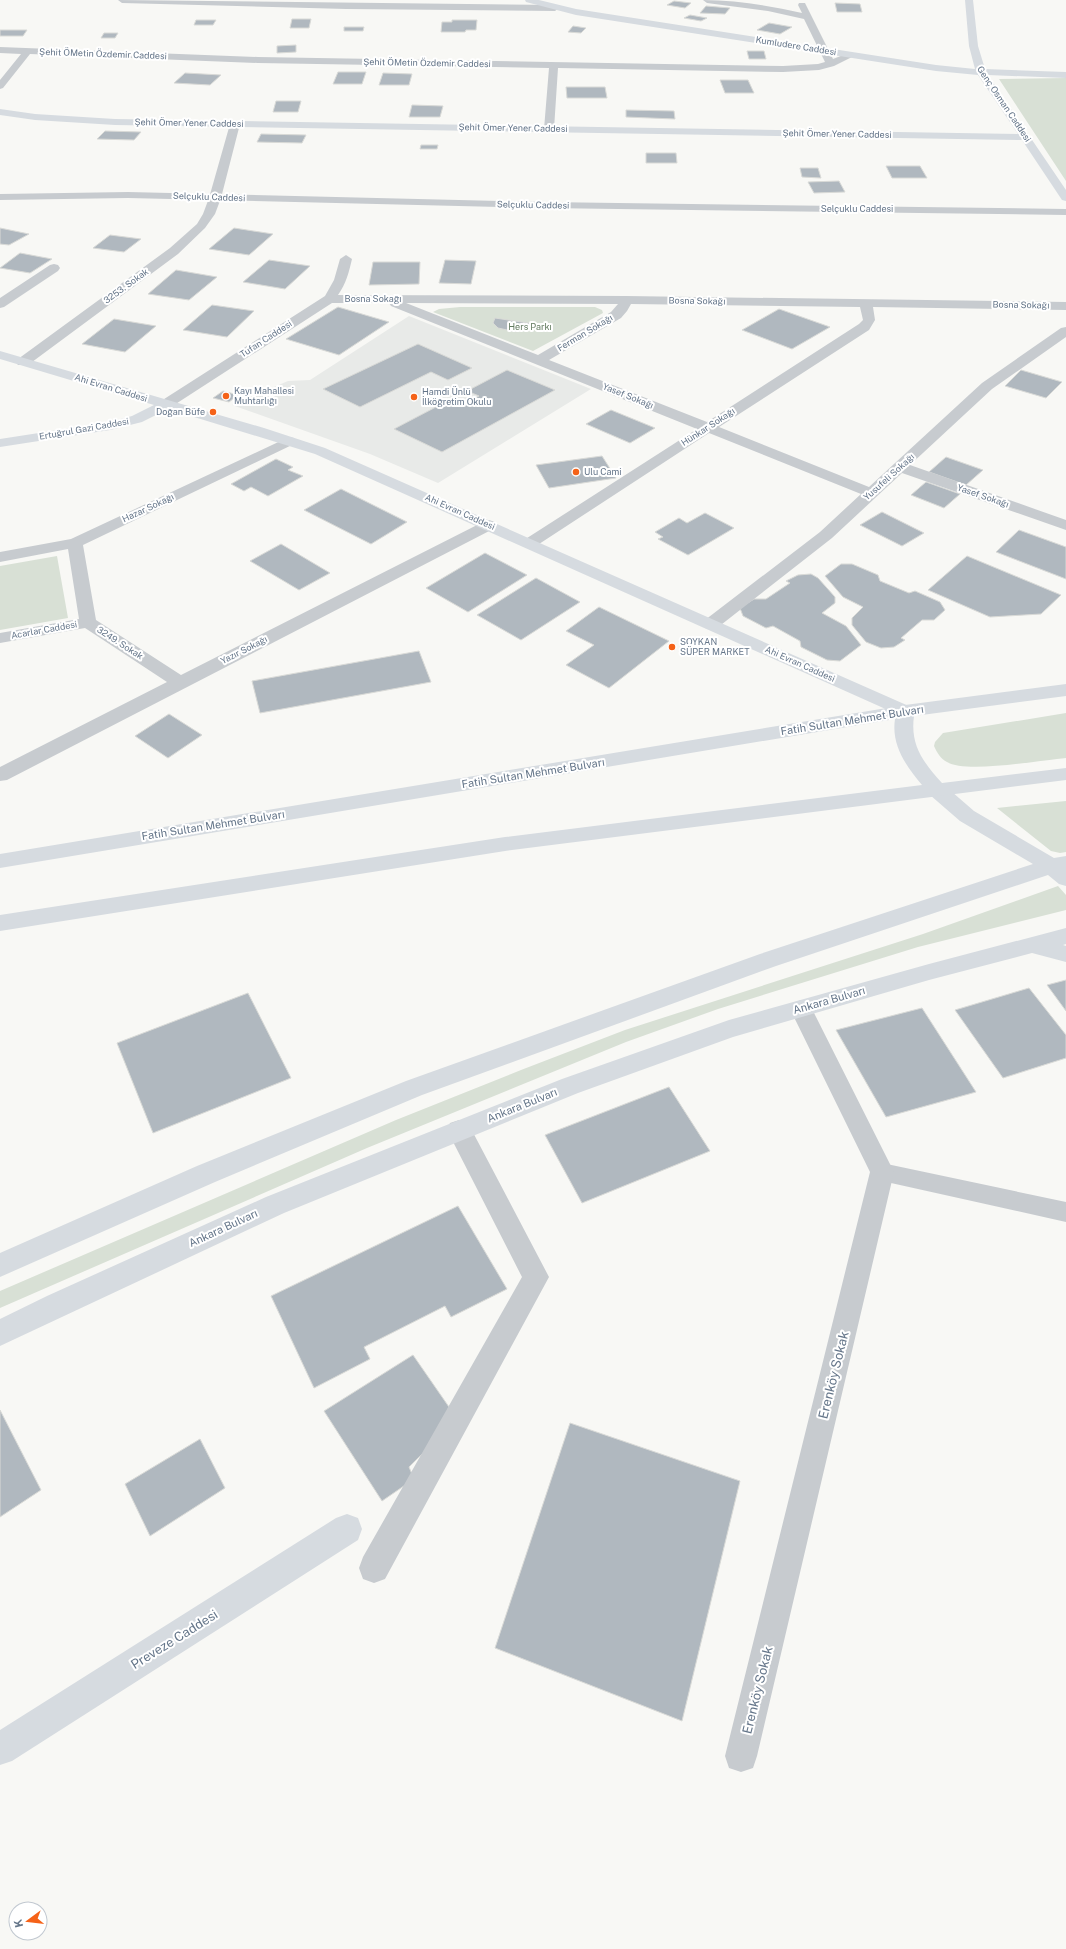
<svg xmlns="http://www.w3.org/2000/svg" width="1066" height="1949" font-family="'Public Sans',sans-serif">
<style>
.built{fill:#e8eae8}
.green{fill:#d8e0d5}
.building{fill:#b0b8bf;stroke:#d9dad7}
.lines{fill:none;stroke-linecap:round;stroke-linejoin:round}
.lane{fill:#c7cbcf;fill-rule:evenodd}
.street{fill:#c7cbcf;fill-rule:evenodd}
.secondary{fill:#d6dbe0;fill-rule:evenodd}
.highway{fill:#d6dbe0;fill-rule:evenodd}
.poi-dot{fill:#f56218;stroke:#fff;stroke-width:1.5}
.labels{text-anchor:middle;stroke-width:4;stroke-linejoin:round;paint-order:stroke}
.far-street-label{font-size:9px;fill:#647589;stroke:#fff}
.far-park-label{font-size:9px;fill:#627a5f;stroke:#fff}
.far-poi-label{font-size:9px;fill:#647589;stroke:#fff;text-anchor:start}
.street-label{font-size:11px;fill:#647589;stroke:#fff}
.near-street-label{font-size:13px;fill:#647589;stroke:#fff}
</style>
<rect width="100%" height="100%" fill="#f8f8f5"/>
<!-- built -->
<path class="built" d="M409,316L591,389L438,483L370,454L232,405L288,381L310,380Z"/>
<!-- green -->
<path class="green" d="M1066,78V181L999,79Z
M460,307H595L602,310L603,313L533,351L433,312L439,309Z
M57,556L68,618L0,630V566Z
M1066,713V758C1042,760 966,774 947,762C941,759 937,753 934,746L935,742L943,733Z
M1066,801V852L1060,853L1051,851L997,808Z
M1058,886L1066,895V910L918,947L718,1009L626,1042L367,1148L0,1308V1291L396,1120L521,1070L625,1030L923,934Z"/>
<!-- building -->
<path class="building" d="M674,1L691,3L685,8L667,5Z
M835,3L860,4L862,12H837Z
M706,6L730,8L725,14L700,13Z
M690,15L707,18L701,21L684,18Z
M292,19H311L309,28H290Z
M196,20H216L213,25H194Z
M452,20H477L476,30H466L465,32H441L442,22H452Z
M769,23L792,27L780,34L757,30Z
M573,26L586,28L581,33L568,32Z
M344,27H364L363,31H344Z
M0,30H27L23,36H0Z
M104,33H118L115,38H101Z
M296,45V52L277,53V46Z
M747,51H764L766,59H749Z
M338,72H366L362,84H333Z
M185,73L221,75L210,85L174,83Z
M383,73L412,74L409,85H379Z
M720,80H748L754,93H725Z
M566,87H605L607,98H567Z
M276,101H301L298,112H273Z
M412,105L443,106L440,117H409Z
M626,110L674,111L675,119L626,117Z
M105,131L141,132L134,140L97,139Z
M261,134L306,135L302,143L257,142Z
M421,145H438L437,149H420Z
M646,153H676L677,163H646Z
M886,166H920L927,178H892Z
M800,168H818L821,178L802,177Z
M839,181L845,192L814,193L808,182Z
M0,228L29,234L9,245L0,244Z
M234,228L273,234L249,255L209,249Z
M110,235L141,239L124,252L93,248Z
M20,253L52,259L30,273L0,268Z
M269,260L310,266L285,289L243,282Z
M445,260L476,261L471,284L439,283Z
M373,262H420L419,284L369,285Z
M176,270L217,277L189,300L148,294Z
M212,305L254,311L227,337L183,330Z
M338,307L389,322L339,355L286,339Z
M779,309L830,327L792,349L742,330Z
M495,318L535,324L527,329L516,332L498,328L493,323Z
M114,319L156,326L125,352L82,344Z
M418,344L472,368L448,380L431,372L360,407L323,389Z
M507,370L555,390L442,452L394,429L453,398L465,404L479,396L467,391Z
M1021,370L1062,382L1046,398L1005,386Z
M223,391L238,395L229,402L213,398Z
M611,410L655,428L630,443L586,424Z
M602,456L616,478L549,488L536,465Z
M946,457L983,470L966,485L929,472Z
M276,459L293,467L288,470L303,476L268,496L251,487L244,491L231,484Z
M926,482L960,494L944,508L911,495Z
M341,489L407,522L371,544L304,510Z
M882,512L924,533L902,546L860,525Z
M705,513L734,528L688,555L658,539L663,537L655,532L679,518L687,523Z
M1019,530L1066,547V579L996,552Z
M281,544L330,573L299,590L250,561Z
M485,553L527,575L468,612L426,588Z
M967,556L1061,595L1041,614L990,617L928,590Z
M841,564H852L878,575L880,581L909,593L915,591L940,602L945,610L934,620H922L901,638L905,640L894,647L881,648L866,642L852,625V618L863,607L843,597L825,576Z
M811,574L818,578L835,597V603L822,613L846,626L861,645L840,661L827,660L801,647L800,641L773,626L766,628L743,616L740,608L754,599H766L790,583L786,581L798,575Z
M536,578L580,602L521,640L477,615Z
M599,607L669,641L609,688L566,665L594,645L566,631Z
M419,651L431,682L260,713L252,681Z
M169,714L202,735L168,758L135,736Z
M1066,980V1011L1047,985Z
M1029,988L1066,1035V1058L1003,1078L955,1010Z
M248,993L291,1078L153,1133L117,1043Z
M922,1008L976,1092L886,1117L836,1030Z
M669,1087L710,1151L582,1203L545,1135Z
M458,1206L507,1289L451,1317L445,1306L364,1347L370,1359L314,1388L271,1296Z
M413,1355L449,1407L434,1442L409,1467L414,1479L382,1501L324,1411Z
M0,1410L41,1490L0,1517Z
M570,1423L740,1481L682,1721L495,1648Z
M200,1439L225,1488L150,1536L125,1484Z"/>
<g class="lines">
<!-- lane -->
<path class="lane" d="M128,192L545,202L1066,209V215L545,208L128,198L0,200V194Z
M882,1163L1066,1202V1222L882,1181L874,1179L871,1172L874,1165Z"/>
<!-- street -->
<path class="street" d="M118,0L555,5L559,8L555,11L346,9L122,3Z
M703,0C737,0 769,6 802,13L798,5L799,3H805L833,59L851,52L856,55L834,66L819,70L783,72L558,68L554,129L549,132L544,129L549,68L258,63L30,54L3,88L0,89V80L21,54L0,53V47L258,57L783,66L818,64L825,62L804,19L768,11L707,3Z
M235,121L240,124L221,198L215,214L205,228L178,254L28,365H18L16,362L18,359L170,248L197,224L203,214L209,198L230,124Z
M346,255L352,259C349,272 346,284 338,295L626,296L1066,302V310L873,307L875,320L869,330L719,427L869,487L982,383L1061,328L1066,327V337L992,389L910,465L1066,520V530L902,473L832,538L717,628L711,629L705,628L702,624L705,620L820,532L861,494L709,433L536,546L530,548L524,546L522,543L524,540L697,429L391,306L389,303H332L171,407H161L159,404L161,401L325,296L334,280L340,259ZM406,303L618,304L611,312L538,355ZM631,304L860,307L863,320L859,324L707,422L549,360L621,318L627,311Z
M54,264L58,265L60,268L58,271L4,307L0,308V298L50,265Z
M289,437L294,438L296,441L294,444L83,545L96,620L181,675L483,522L489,520L495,522L497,525L495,528L7,780L0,781V767L167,682L85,628L0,643V633L79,619L68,549L0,562V552L71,539Z
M801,1000L809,1003L894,1172L757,1756L753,1768L741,1772L729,1768L725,1756L870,1172L790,1009L793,1003Z
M459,1120L468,1123L549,1277L385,1579L374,1583L363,1579L359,1568L363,1557L522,1277L447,1130L450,1123Z"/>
<!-- secondary -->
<path class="secondary" d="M525,0H539L576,9L936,65L975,69L969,46L965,0H973L978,46L985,69L1066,72V78L988,75L1066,190V201L1062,200L1022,140L115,125L35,120L0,115V109L35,114L115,119L1018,134L978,75L936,71L576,15L526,2Z
M0,351L264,428L325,448L911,707L914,711L911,715L905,717L899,715L315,454L168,409L142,422L110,430L0,447V439L110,422L132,416L154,405L0,359Z
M937,783L944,785L974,811L1054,858L1066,856V886L1059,884L1048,875L776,966L422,1095L215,1182L0,1277V1253L197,1166L406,1081L760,954L1033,864L960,821L930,795L927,790L930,785Z
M1066,928V944L1063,945L1066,946V962L1032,953L929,980L733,1037L578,1093L284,1213L0,1346V1319L47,1296L266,1197L562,1079L729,1020L929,964Z
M347,1514L358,1518L362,1529L358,1540L12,1761L0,1765V1730L336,1518Z"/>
<!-- highway -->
<path class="highway" d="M1066,684V696L914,716C910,745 923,762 942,783L1066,768V780L505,851L0,931V915L505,837L922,785C906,766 891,745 895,719L0,868V854L905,705Z"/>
</g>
<!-- markers -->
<g class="poi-dot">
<circle cx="226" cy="396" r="4"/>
<circle cx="414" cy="397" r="4"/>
<circle cx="213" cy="412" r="4"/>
<circle cx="576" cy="472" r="4"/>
<circle cx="672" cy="647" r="4"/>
</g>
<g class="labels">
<!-- far-street labels -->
<g class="far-street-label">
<text transform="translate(796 46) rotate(9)" y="3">Kumludere Caddesi</text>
<text transform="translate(103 54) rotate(2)" y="3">Şehit ÖMetin Özdemir Caddesi</text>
<text transform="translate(427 63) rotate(1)" y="3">Şehit ÖMetin Özdemir Caddesi</text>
<text transform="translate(1004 104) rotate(56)" y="3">Genç Osman Caddesi</text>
<text transform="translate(189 123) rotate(1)" y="3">Şehit Ömer Yener Caddesi</text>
<text transform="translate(513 128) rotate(1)" y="3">Şehit Ömer Yener Caddesi</text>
<text transform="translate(837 134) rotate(1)" y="3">Şehit Ömer Yener Caddesi</text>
<text transform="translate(209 197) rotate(2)" y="3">Selçuklu Caddesi</text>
<text transform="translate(533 205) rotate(1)" y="3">Selçuklu Caddesi</text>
<text x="857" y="212">Selçuklu Caddesi</text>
<text transform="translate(126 286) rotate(-36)" y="3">3253. Sokak</text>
<text x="373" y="302">Bosna Sokağı</text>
<text transform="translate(697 301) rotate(1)" y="3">Bosna Sokağı</text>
<text transform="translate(1021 305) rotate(1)" y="3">Bosna Sokağı</text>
<text transform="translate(585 333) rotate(-31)" y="3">Ferman Sokağı</text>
<text transform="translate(266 339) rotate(-33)" y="3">Tufan Caddesi</text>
<text transform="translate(111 388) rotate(17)" y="3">Ahi Evran Caddesi</text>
<text transform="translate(628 396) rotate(22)" y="3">Yasef Sokağı</text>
<text transform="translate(708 427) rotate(-33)" y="3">Hünkar Sokağı</text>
<text transform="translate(84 429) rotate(-10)" y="3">Ertuğrul Gazi Caddesi</text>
<text transform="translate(889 477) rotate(-42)" y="3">Yusufeli Sokağı</text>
<text transform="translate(983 496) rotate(19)" y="3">Yasef Sokağı</text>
<text transform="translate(148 508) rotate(-25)" y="3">Hazar Sokağı</text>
<text transform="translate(460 512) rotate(24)" y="3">Ahi Evran Caddesi</text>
<text transform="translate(44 630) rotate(-10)" y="3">Acarlar Caddesi</text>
<text transform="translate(120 643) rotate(33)" y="3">3249. Sokak</text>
<text transform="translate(244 650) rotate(-27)" y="3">Yazır Sokağı</text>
<text transform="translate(800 664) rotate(24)" y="3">Ahi Evran Caddesi</text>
</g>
<!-- far-park labels -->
<g class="far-park-label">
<text x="530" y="330">Hers Parkı</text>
</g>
<!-- far-poi labels -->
<g class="far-poi-label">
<text x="234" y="394">Kayı Mahallesi<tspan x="234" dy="10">Muhtarlığı</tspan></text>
<text x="422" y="395">Hamdi Ünlü<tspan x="422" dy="10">İlköğretim Okulu</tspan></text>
<text x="205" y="415" text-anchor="end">Doğan Büfe</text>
<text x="584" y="475">Ulu Cami</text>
<text x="680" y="645">SOYKAN<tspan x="680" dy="10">SÜPER MARKET</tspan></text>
</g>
<!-- street labels -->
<g class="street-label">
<text transform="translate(852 720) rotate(-9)" y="4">Fatih Sultan Mehmet Bulvarı</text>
<text transform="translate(533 773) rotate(-9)" y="4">Fatih Sultan Mehmet Bulvarı</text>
<text transform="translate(213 825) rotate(-9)" y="4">Fatih Sultan Mehmet Bulvarı</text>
<text transform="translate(829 1000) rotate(-16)" y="4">Ankara Bulvarı</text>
<text transform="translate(522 1105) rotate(-22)" y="4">Ankara Bulvarı</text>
<text transform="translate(223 1228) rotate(-25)" y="4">Ankara Bulvarı</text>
</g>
<!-- near-street labels -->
<g class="near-street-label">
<text transform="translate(833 1375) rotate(-76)" y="5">Erenköy Sokak</text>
<text transform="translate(174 1639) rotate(-32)" y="5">Preveze Caddesi</text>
<text transform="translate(757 1690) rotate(-76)" y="5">Erenköy Sokak</text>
</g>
</g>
<!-- north arrow -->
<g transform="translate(28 1921) rotate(255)"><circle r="19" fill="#ffffff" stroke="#c1c8d0"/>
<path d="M0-3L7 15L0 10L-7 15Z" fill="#f56218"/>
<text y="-6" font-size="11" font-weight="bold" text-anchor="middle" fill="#647589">K</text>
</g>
</svg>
